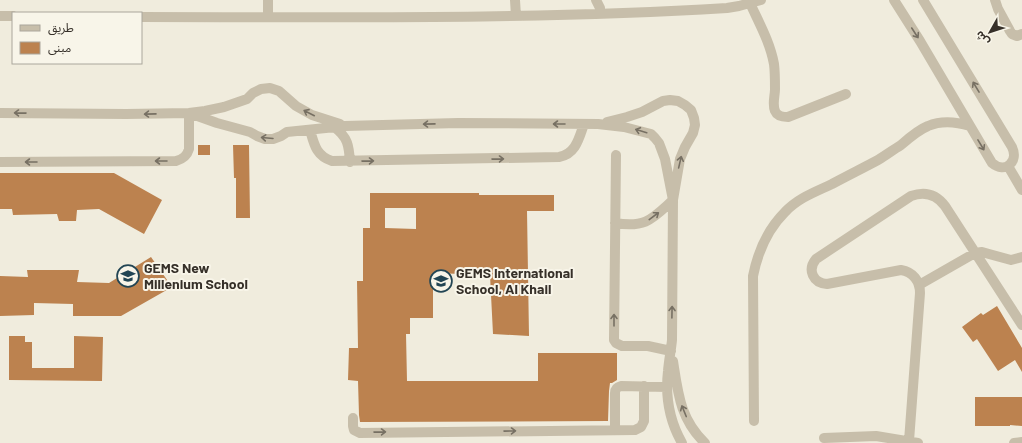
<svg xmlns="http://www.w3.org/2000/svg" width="1022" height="443" font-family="Barlow,'Noto Sans Arabic',sans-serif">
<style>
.building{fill:#bc824f;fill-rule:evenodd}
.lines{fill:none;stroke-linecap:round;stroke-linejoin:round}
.minor{stroke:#c7beaa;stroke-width:10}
.oneway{stroke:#777063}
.labels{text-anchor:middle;stroke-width:4;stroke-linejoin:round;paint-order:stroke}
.poi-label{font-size:14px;font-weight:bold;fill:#363029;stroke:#f8f5e9;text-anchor:start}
</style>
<rect width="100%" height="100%" fill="#f0ecdd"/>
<!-- building -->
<path class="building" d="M198,145H210V155H198Z
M233,145H249L250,218H236V178H234Z
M0,173H114L162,200L144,234L99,209L77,210L76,221H59L57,214L13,215L12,209H0Z
M370,193H479V195H554V211H527L529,336L493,334L490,275L433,273V318H410V334H406L407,381H538V353H617V380L612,383H610L609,391L608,421L360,422L359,415L358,381L348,380L349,348H358L357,281H363V228H370ZM385,208H416V229L385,228Z
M151,257L172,287L121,316H73V304L34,303V315L0,316V276L28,277L27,270H79L77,282L109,283Z
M997,306L1022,348V372L1015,360L998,371L977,339L973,342L962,327L981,313L983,315Z
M9,336H25V342H32V368H74V336L103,337L102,381L9,380Z
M975,397H1022V426L1010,425V426H975Z"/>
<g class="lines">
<!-- minor -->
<path class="minor" d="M515,0L516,16
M596,0L600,8V14
M894,0L920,41L992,163C1005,174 1019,162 1012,147L923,0
M995,0L998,9L1010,31L1012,34L1017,36L1022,34
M750,3C759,23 770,42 774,64C775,72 775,81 775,89C775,96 772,104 775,111C777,116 782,117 788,117L846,94
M0,16H13
M141,17C336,17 532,20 727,8L739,6L761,0
M268,17V0
M0,113L126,114L189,113L205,111L224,107L247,99L253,93L261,89L270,88L279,91L296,106L312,115L340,124
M189,113L217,123L250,132L257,136L265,139H273L281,136L287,132L345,126L458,123L598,124L624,127L651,134L655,138L659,143L665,159L673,200
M607,122L627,117L642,112L663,101L670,100L678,101L685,105L691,110L694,118L695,125L693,133L685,147L680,159L673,200L672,340C671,350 669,360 668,371C665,397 669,420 682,443
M334,127C348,137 349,146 350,162
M310,130C314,144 316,156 332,161L559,157C576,154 579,138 584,124
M616,155L614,340L616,343L622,346H648L671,351
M0,162L176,161C183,159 187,156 189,149V113
M1008,166L1022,190
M615,223C646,228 652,219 673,200
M919,285L975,253L982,252L989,254L1011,260L1022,257
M673,361C678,393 680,419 705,443
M353,418V426L354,430L360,433L635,430L641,427L644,421V386
M754,421L753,276C758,251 767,230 785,212C798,198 815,192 832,184C847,176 863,168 878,160C886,155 893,150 901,145C909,138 918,130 928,126C942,120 957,122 970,126
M615,430V393C615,389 617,387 621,386L667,387
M824,438L876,436L918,443
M909,441L920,293C920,281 913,272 901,270L827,284C813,283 807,270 816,259L911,196C925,191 936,194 945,206L1022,325
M1014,443L1022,442"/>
</g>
<!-- one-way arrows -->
<defs><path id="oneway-shaft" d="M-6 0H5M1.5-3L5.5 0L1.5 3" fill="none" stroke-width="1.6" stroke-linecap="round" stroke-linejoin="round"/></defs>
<g class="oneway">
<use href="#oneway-shaft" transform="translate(915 33) rotate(57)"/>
<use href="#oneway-shaft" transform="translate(976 87) rotate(-121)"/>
<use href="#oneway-shaft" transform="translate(20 113) rotate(-179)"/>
<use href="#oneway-shaft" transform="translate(309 113) rotate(-153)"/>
<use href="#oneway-shaft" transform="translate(150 114) rotate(179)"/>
<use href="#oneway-shaft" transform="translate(429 124) rotate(179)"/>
<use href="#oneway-shaft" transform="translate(559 124) rotate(-180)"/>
<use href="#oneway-shaft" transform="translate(641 131) rotate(-163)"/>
<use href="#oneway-shaft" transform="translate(267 138) rotate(-175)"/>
<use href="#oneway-shaft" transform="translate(981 145) rotate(59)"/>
<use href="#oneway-shaft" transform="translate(498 159) rotate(-1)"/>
<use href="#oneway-shaft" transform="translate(161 161) rotate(180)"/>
<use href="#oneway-shaft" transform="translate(368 161) rotate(-1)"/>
<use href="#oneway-shaft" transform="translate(31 162) rotate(180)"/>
<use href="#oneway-shaft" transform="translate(680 162) rotate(-77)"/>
<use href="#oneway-shaft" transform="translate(654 216) rotate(-37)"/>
<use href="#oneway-shaft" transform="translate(672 312) rotate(-89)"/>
<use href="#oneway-shaft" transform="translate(614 320) rotate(-90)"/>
<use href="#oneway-shaft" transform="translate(684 411) rotate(-112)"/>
<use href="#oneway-shaft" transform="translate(510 431) rotate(-1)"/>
<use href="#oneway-shaft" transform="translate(380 432) rotate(-1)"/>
</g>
<!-- icons -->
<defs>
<g id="school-ring" transform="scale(1.15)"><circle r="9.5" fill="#f8f5e9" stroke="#224554" stroke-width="1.5"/><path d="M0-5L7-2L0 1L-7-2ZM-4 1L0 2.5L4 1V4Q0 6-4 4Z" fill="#224554"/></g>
</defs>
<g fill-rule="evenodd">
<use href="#school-ring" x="128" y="276"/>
<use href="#school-ring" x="441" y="281"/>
</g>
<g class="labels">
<!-- poi labels -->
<g class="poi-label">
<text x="144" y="273">GEMS New<tspan x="144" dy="16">Millenium School</tspan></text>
<text x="456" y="278">GEMS International<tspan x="456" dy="16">School, Al Khail</tspan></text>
</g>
</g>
<!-- legend -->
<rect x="12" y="12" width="130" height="52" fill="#f8f5e9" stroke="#aaa69c"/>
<rect x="20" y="25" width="20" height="6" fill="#c7beaa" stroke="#aaa69c"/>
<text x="48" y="32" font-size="12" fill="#363029">طريق</text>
<rect x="20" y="42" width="20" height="12" fill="#bc824f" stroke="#aaa69c"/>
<text x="48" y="52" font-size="12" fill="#363029">مبنى</text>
<!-- north arrow -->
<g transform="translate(990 32) rotate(231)" stroke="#f8f5e9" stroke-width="3" paint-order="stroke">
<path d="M0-3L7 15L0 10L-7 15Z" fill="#363029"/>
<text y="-6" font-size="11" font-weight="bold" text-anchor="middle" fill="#363029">ش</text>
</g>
</svg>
